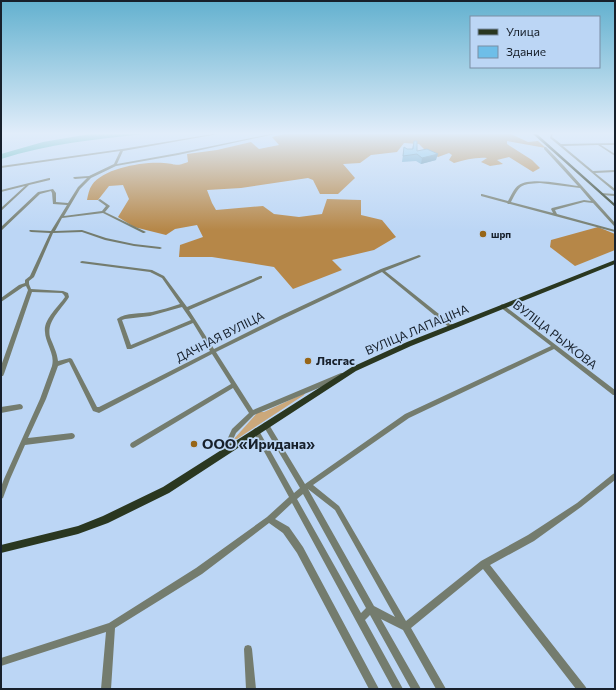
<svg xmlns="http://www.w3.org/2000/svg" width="616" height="690" font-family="Commissioner,sans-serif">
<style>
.green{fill:#cba87b}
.forest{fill:#b68748}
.water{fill:#3dacaa}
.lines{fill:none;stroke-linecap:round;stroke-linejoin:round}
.minor{fill:#747c6e;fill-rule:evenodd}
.major{fill:#2a3720;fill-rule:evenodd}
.wall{fill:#5fa3c8}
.shaded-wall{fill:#4d85a2}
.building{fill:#6ebee8;stroke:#4d85a2}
.poi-dot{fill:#976618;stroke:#bcd6f5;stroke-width:1.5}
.labels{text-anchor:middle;stroke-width:3.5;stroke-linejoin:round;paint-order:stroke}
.far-poi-label{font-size:10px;font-weight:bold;fill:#17202b;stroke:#bcd6f5;text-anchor:start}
.street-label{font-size:12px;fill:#17202b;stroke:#bcd6f5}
.poi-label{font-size:12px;font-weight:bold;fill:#17202b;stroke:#bcd6f5;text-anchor:start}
.near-poi-label{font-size:14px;font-weight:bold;fill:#17202b;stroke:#bcd6f5;text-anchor:start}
</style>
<rect width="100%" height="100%" fill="#bcd6f5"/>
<!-- green -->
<path class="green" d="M305,393L304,395L237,439L233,440L258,412H264Z"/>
<!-- forest -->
<path class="forest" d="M284,134H511L528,142L538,141L546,148L507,141V144L532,160L540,168L533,172L509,157L497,160L503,164L490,166L481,162L487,158C476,157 465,160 454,163L449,160L452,155L449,153L438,157L425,150L419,144L404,143L397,152L371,155L360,163L343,164L355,178L338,194H320L313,180L308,178L241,188L207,190L212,203L216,210L263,206L274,214L299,217L322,214L327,199L361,200V215L382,220L396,237L374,250L332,260L342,270L293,289L274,267L212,257H179L180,245L203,237L197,225L175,229L166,235L134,227L118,217L129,199L123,185L109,186L98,200H87C88,195 89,189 92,185C103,168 145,161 164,163C177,164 175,167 188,162L187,154L217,150L251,142L259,149L279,145L272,137Z
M598,227L615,234V250L575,266L550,247L551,240Z"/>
<!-- water -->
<path class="water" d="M90,134H144C96,139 48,144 1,159V154L43,142Z"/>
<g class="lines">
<!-- minor -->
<path class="minor" d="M213,134H218L123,151L117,164L178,153L271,134H275L178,155L116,166L91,178L80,189L64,216L102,211L106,206L99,201L98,200L100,199L110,206L105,212L146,232L144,233H143L103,213L62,218L55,231L82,230L106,238L134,244L160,247L162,248L160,249L134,246L105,240L82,232L53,233L34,277L29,281V284L31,289L63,291L68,293L69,297C62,309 46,321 50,337C53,345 57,352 58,361L70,358L72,359L97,407H99L210,351L193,323L131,349H127L117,319C126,312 141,314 152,312C161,310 171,307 180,304L162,278L150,272L81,263L80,262L82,261L152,270L164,276L187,307L260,276H262V278L189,310L214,349L280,316L381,269L419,255L421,256L420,257L385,271L454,326V328H450L382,272L283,319L216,352L253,410L341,373H345L346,375L345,377L254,415L236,433L227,453L225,454L223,453L222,451L232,429L249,413L233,388L135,447L133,448L131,447L130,445L131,443L231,384L212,354L99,413L93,411L69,362L58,366L46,399L28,438L72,433L74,434L75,436L74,438L72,439L25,445L10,479L3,498L1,499V487L4,479L40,399L52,366C54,358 51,352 48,344C47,341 45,336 45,332C43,320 58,307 65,297L64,295L62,293L32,292L4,374L3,376H1V366L28,290L26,286L23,287L1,302V298L19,285L25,283V280L30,276L50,233L31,232L29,231L30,230L51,231L67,205L53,204L52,193L51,191L40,194L2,230H1V227L38,192L53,189L56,193V202L68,203L78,187L87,178L75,179L73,178L74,177L89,176L114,164L120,151L1,168V166L122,149ZM182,307L191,320L131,345L122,320L125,319L150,316Z
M551,134H553L552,137L561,144L615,143V145H601L615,154V156L598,145L563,146L593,171L615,170V172L595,173L615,189V192L550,138Z
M544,147H546L564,166L615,223V226H614L593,203L584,202L555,210L557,214L615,230V232L510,204H508L507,203L481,196V194H482L508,201C511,196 514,188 519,185C531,177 564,184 578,186L544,149ZM540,183L580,188L591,201L584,200L552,208L551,209L553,213L511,202C520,185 520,184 540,183Z
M49,178H50V180L29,185L1,211V208L25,186L1,192V190Z
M601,193L615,194V196L602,195H601Z
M502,304L615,390V395H613L554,349L409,418L313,485L339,506L406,621L481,561L528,535L577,503L613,474L615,473V480L581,507L534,541L490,565L585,686L587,689H576L483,569L411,628L446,689H436L403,630L381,619L421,689H411L370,615L365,620L403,689H393L292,503L275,519L289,527L303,547L379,689H369L297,553L283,533L269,523L202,574L115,628L111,689H101L106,632L1,666V658L109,623L196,568L267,517L289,497L254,433L253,431L254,429L256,428L258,429L294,493L300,488L264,427L263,425L264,423L266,422L268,423L305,484L405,414L551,346L500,307V306ZM308,489L335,510L395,617L374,606ZM303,494L366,608L361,613L297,499Z
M20,404L22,405L23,407L22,409L1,413V407Z
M248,645L251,646L252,649L256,689H246L244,649L245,646Z"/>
<!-- major -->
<path class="major" d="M533,134H537L615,204V207Z
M615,260V264L411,346L356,371L169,493L108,523L78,534L1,553V545L78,526L103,516L163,487L352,367L407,342Z"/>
</g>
<!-- wall -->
<path class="wall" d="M414,141L417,151L436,160L421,164L416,161L402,162L404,147L407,149H412Z"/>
<!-- shaded-wall -->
<path class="shaded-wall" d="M438,154L436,160L421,164L422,158Z"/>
<!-- building -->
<path class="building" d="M414,141H417V151L427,149L438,154L422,158L417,154L403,156L404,147L407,149H413Z"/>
<!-- sky -->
<linearGradient id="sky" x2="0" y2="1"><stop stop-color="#63b1cf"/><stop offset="0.58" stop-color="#e1edfa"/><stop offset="1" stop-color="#e1edfa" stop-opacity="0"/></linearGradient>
<rect width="616" height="230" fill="url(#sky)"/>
<!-- markers -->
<g class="poi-dot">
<circle cx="483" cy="234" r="4"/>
<circle cx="308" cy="361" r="4"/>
<circle cx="194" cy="444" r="4"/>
</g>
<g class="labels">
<!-- far-poi labels -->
<g class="far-poi-label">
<text x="491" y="238">шрп</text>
</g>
<!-- street labels -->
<g class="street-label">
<text transform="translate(417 330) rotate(-23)" y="4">ВУЛІЦА ЛАПАЦІНА</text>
<text transform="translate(555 335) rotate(38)" y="4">ВУЛІЦА РЫЖОВА</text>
<text transform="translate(220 337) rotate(-27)" y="4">ДАЧНАЯ ВУЛІЦА</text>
</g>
<!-- poi labels -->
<g class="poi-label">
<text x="316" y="365">Лясгас</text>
</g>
<!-- near-poi labels -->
<g class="near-poi-label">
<text x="202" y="449">ООО «Иридана»</text>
</g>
</g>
<!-- border -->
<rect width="616" height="690" fill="none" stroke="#17202b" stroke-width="4"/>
<!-- legend -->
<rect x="470" y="16" width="130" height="52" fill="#bcd6f5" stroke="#7a8da4"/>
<rect x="478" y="29" width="20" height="6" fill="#2a3720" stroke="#7a8da4"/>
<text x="506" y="36" font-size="12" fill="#17202b">Улица</text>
<rect x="478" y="46" width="20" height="12" fill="#6ebee8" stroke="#7a8da4"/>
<text x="506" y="56" font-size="12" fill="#17202b">Здание</text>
</svg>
